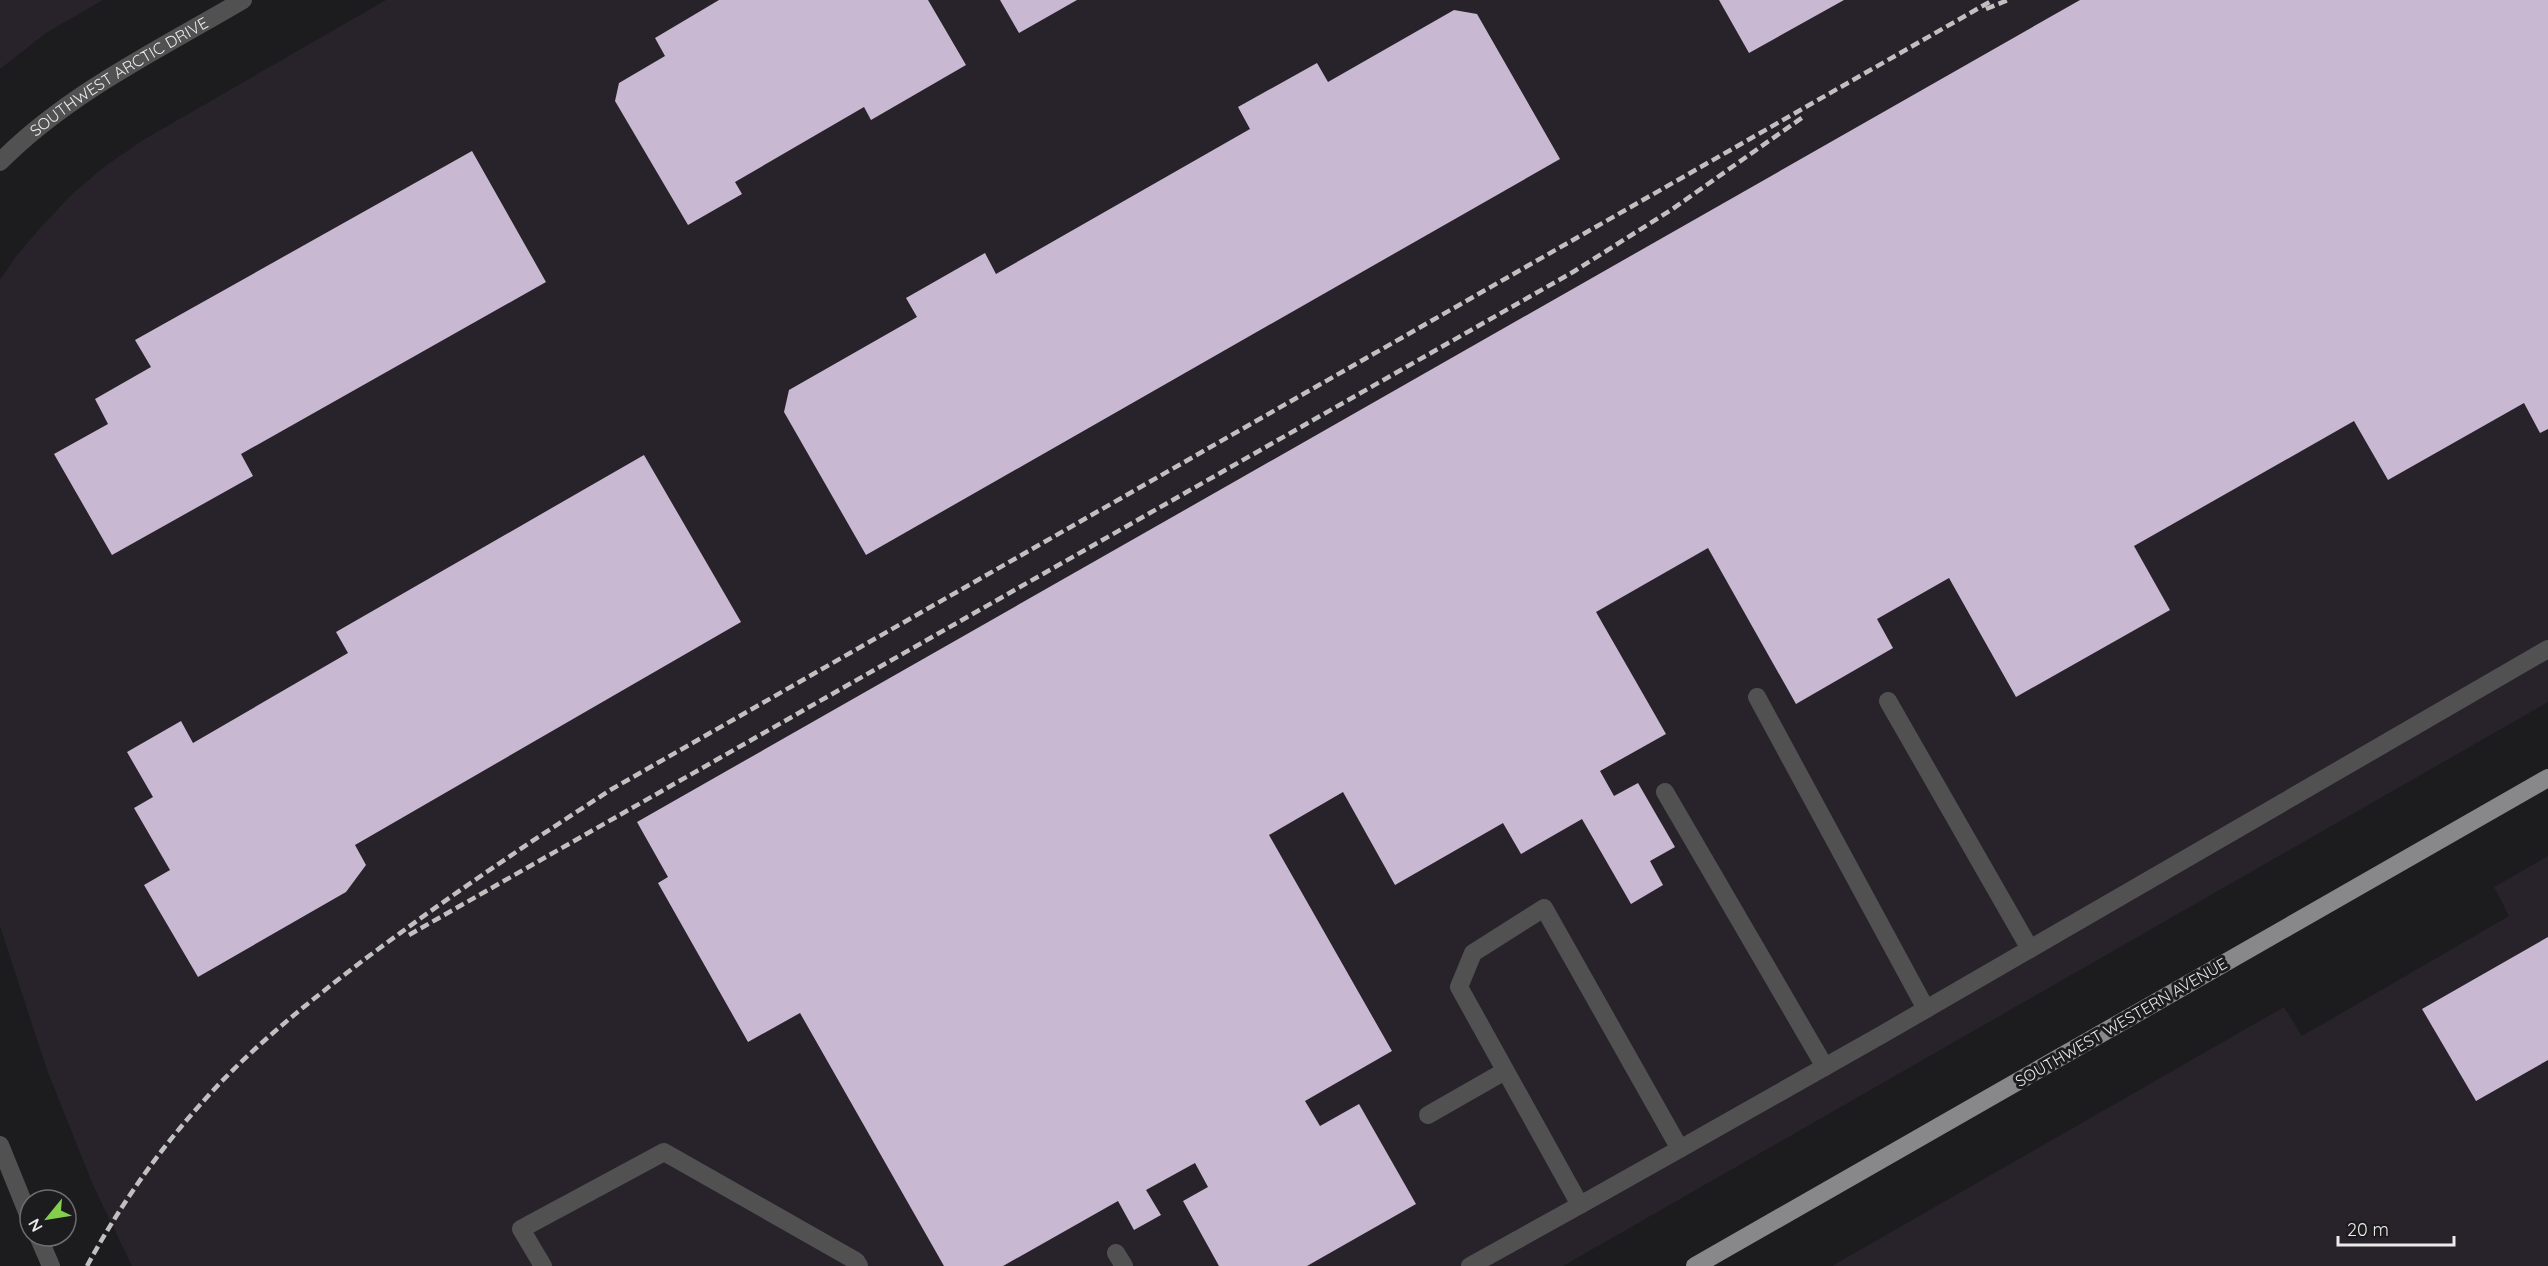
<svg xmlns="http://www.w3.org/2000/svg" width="2548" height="1266" font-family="Quicksand,sans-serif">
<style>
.built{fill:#28232a}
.building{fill:#c9b8d1}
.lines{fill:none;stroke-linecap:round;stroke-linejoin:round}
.minor{stroke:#525152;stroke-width:18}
.major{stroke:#888789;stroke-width:18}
.rail{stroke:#c1c0c1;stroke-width:4.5;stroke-dasharray:9 4.5;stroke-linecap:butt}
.labels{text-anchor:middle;stroke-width:6;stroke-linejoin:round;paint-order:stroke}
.street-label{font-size:16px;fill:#ebeaeb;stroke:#1c1b1d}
</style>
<rect width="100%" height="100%" fill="#1c1b1d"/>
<!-- built -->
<path class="built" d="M0,0H103L46,33L0,69Z
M386,0H2548V702L1563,1266H132L93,1185L47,1070L0,926V280L17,255L43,225L70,196L104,167L143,140Z
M2548,856V1266H1832L2284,1007L2302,1036L2509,916L2494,887Z"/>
<!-- building -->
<path class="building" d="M719,0H928L966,65L871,120L864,107L735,182L742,194L688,225L615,101L619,83L665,56L655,38Z
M1000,0H1077L1019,33Z
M1719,0H1844L1749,53Z
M2080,0H2548V429L2540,433L2524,403L2388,480L2354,421L2134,546L2170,610L2016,697L1949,578L1877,619L1893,648L1796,704L1708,548L1596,612L1666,734L1600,771L1614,796L1638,783L1675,847L1650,861L1663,885L1631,904L1582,819L1521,854L1503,823L1395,885L1343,792L1269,835L1392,1051L1305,1101L1320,1126L1359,1104L1416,1204L1307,1266H1219L1183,1201L1208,1187L1195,1163L1146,1190L1161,1215L1134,1230L1118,1201L1003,1266H944L800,1013L748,1042L658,883L668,877L637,822Z
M1454,10L1477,14L1560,159L866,555L784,412L789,390L917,317L906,298L985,253L996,274L1250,129L1238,107L1317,63L1328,82Z
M472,151L546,282L241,454L253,476L112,555L54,454L108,424L95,399L151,367L135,340Z
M644,455L741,622L355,845L366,865L346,892L198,977L144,885L170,870L134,808L153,797L127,752L181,721L193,743L348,653L336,632Z
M2548,937V1060L2476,1101L2422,1009Z"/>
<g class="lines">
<!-- minor -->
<g class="minor">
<path id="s1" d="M0,162C68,93 160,49 243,0"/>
<path d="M1757,697L1926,1009"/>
<path d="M1888,701L2030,949"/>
<path d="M1665,792L1825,1067"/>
<path d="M1428,1115L1505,1071"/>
<path d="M0,1145L30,1219"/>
<path d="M1680,1149L1544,908L1473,953L1459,987L1580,1205C1681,1148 1782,1092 1883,1034L2548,649"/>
<path d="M38,1236L51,1266"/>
<path d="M1116,1253L1124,1266"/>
<path d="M543,1266L521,1229L664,1152L856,1261L859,1266"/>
<path d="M1470,1266L1580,1205"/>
</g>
<!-- major -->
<path class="major" d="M1695,1266L2548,778"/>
<!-- rail -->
<path class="rail" d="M1986,9L2008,0
M409,935L1573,272L1671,210L1803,117
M87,1266C118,1209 155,1155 199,1106C248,1050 306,1004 365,959C445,899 528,843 612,789L1993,0"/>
</g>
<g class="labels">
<!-- street labels -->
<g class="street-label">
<text dy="6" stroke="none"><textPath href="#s1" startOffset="147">SOUTHWEST ARCTIC DRIVE</textPath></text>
<text transform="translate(2121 1022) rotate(-30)" y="6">SOUTHWEST WESTERN AVENUE</text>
</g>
</g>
<!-- north arrow -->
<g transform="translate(48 1218) rotate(240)"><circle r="28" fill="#1c1b1d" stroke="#6f6e6f" stroke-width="1.5"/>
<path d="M0-4.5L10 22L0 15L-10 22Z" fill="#84cf4d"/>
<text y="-9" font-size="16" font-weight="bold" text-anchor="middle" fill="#ebeaeb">N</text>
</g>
<!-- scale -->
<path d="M2338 1236v9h116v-9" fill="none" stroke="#ebeaeb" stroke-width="3"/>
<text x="2347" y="1236" font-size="18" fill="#ebeaeb" stroke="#1c1b1d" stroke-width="4.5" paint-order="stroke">20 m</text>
</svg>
